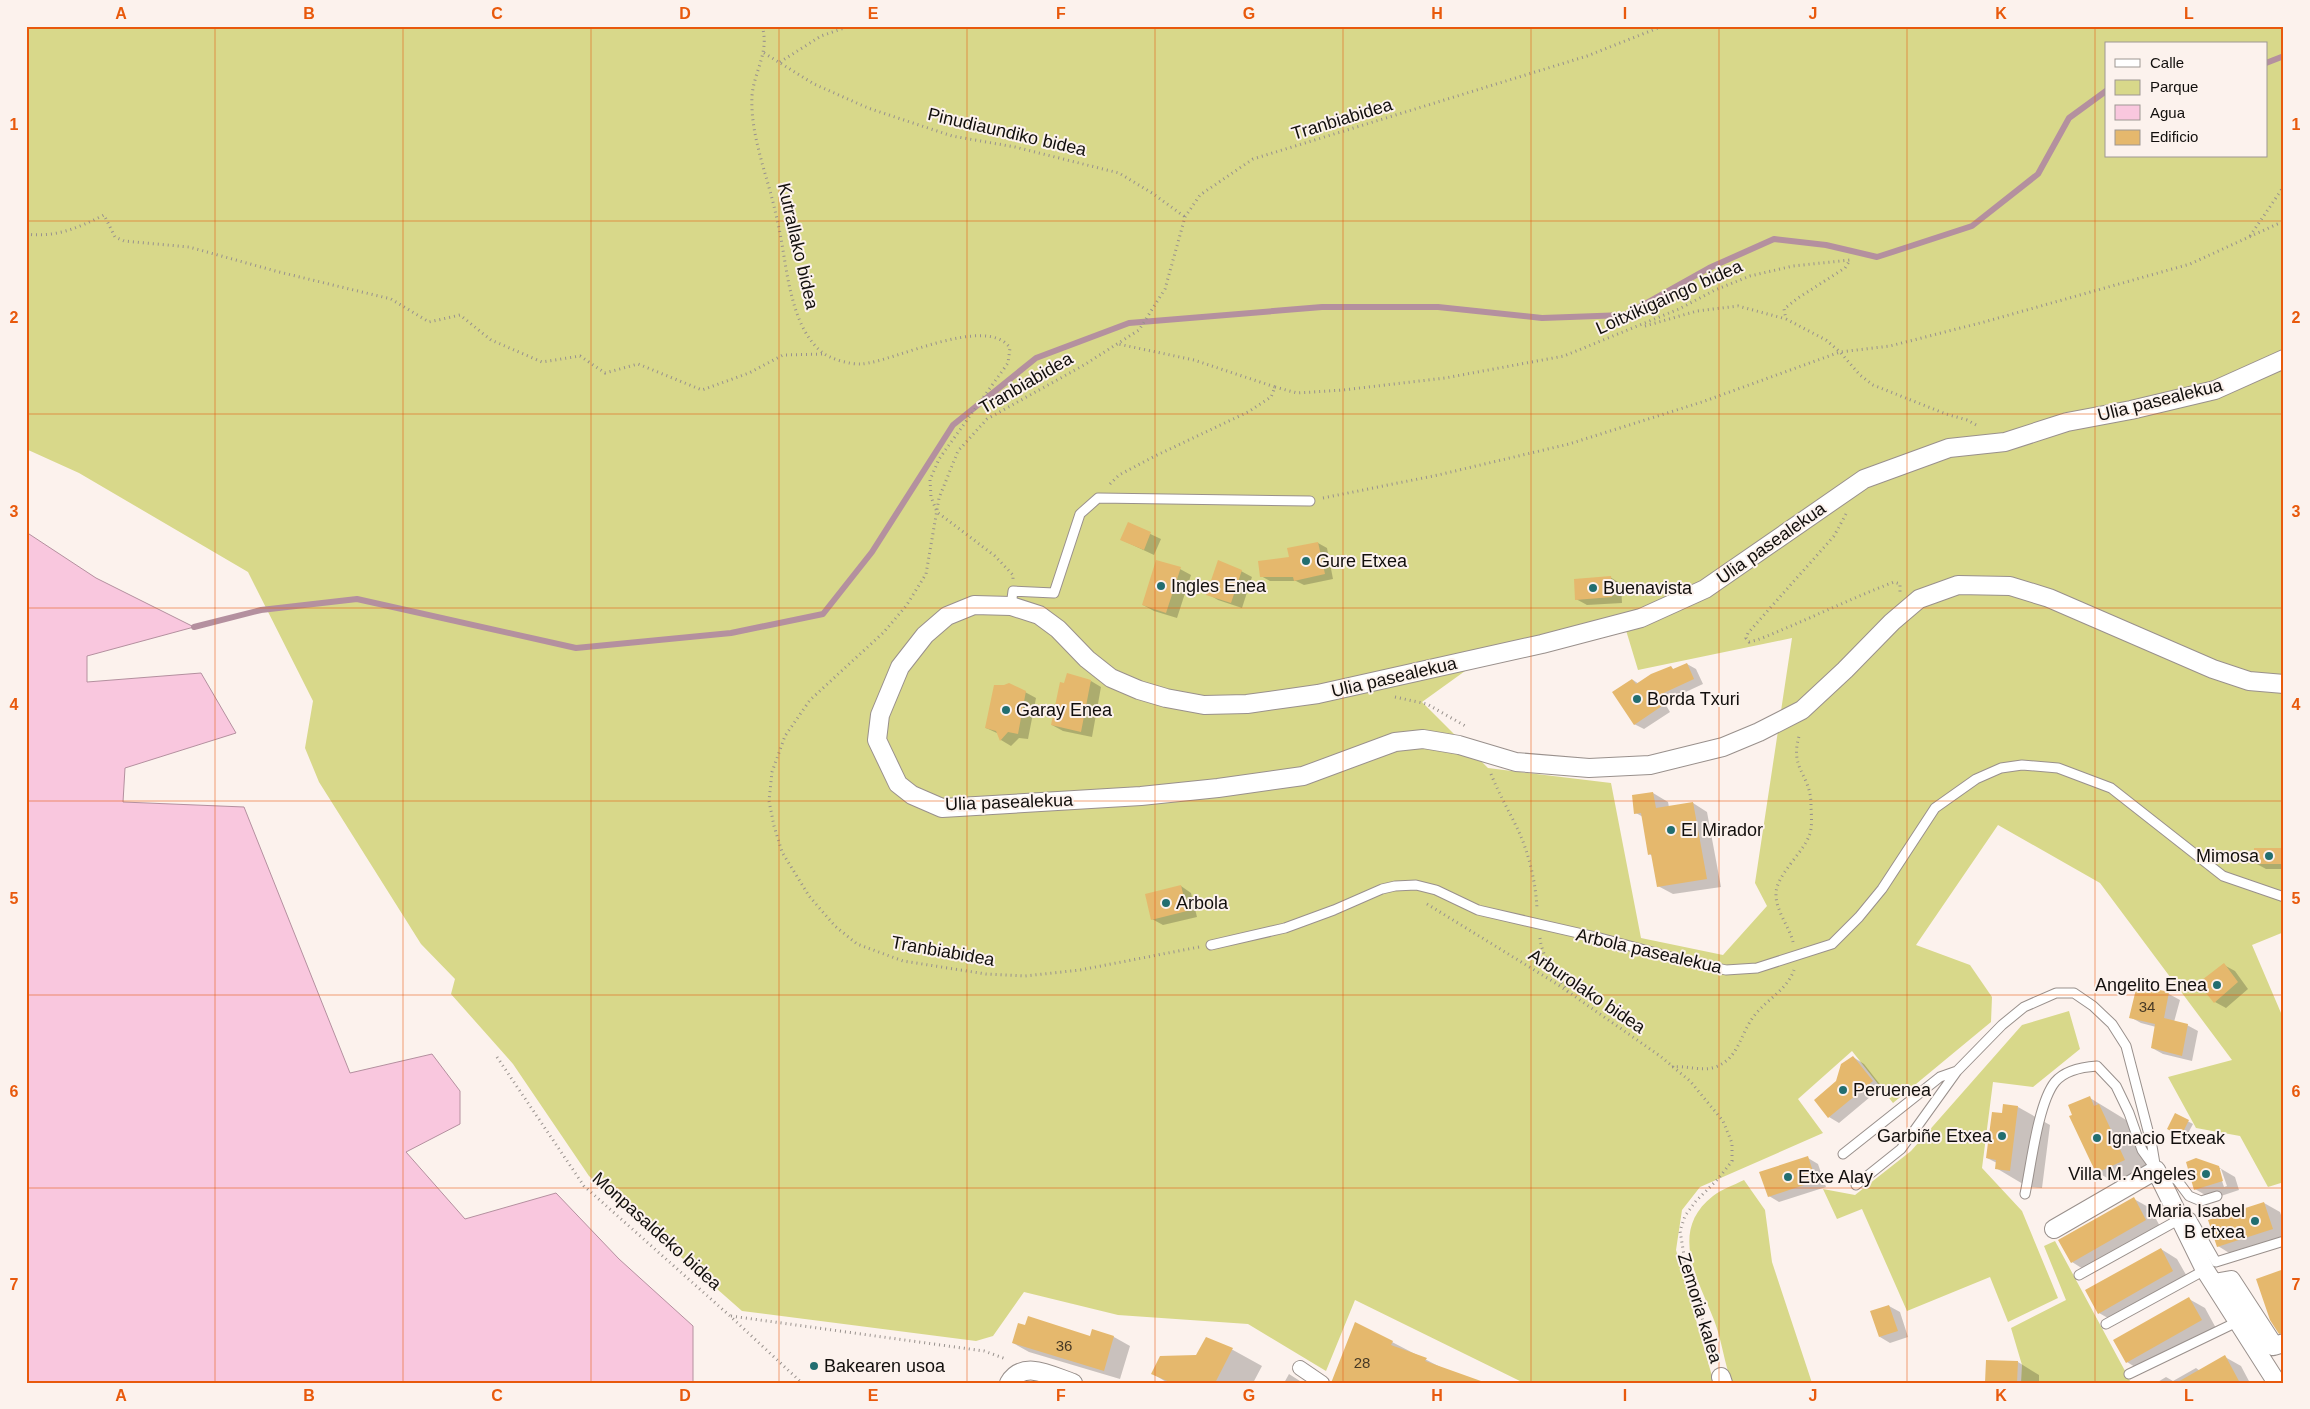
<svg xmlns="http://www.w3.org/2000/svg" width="2310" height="1409" font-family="Helvetica,sans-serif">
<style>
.green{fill:#d8d88a;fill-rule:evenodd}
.water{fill:#f9c7de;stroke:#b4909f}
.shadow{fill:#0003;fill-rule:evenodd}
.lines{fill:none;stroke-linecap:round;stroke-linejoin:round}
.stream{stroke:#b4909f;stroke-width:6}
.building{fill:#e5b86d}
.service-casing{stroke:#99908c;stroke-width:11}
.pedestrian-casing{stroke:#99908c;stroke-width:16}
.minor-casing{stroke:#99908c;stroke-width:20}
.path{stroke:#98918d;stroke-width:3;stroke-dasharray:1 4;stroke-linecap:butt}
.service{stroke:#fff;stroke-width:9}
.pedestrian{stroke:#fff;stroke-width:14}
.minor{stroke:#fff;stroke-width:18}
.grid{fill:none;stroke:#e8590c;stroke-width:1;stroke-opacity:0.55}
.poi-dot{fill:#226e70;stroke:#fcf2ed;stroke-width:2}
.labels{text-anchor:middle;stroke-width:4;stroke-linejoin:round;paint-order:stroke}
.number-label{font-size:15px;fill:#473925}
.street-label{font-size:18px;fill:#120f0d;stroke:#fcf2ed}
.poi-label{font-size:18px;fill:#120f0d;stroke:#fcf2ed;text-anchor:start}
.neatline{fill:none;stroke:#e8590c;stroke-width:2}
.grid-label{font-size:16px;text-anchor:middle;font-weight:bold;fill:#e8590c}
</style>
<rect width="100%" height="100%" fill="#fcf2ed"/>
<!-- green -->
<path class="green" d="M26,26H2284V932L2252,945L2284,1020V1182L2268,1187L2240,1136L2196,1128L2168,1077L2232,1060L2100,883L1998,825L1916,945L1970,965L1992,997L1991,1022L1893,1103L1852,1051L1798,1099L1823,1133L1700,1187L1682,1210L1676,1250L1714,1383H1524L1355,1300L1326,1371L1248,1324L1118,1315L1024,1292L993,1336L976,1341L742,1311L589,1176L513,1064L451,994L455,979L421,944L319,782L305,748L313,701L248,572L79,473L26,449ZM2106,44H2266V156H2106ZM1622,617L1638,670L1792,638L1755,883L1767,906L1723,955L1641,938L1611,783L1488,768L1422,702L1472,666Z
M2069,1011L2080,1049L2033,1087L1993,1082L1982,1168L2022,1211L2058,1298L2008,1322L1990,1277L1907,1311L1862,1209L1837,1219L1823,1189L1855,1195L1911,1151L2022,1025Z
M1744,1180L1765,1210L1772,1262L1812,1383H1732C1724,1363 1722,1340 1714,1320C1698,1279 1668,1231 1713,1196C1722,1189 1734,1185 1744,1180Z
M2055,1241L2124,1369L2131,1383H2021L2022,1365L2011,1328L2066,1300L2044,1246Z"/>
<!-- water -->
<path class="water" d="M26,532L96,578L194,627L87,656V682L201,673L236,733L125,768L123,802L244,807L350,1073L432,1054L460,1091V1124L406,1152L465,1219L556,1193L619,1259L693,1326V1383H26Z"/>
<!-- shadow -->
<path class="shadow" d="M1129,524L1161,539L1154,555L1122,540Z
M1318,543L1327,548L1333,579L1304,585L1296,581H1270L1261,576Z
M1180,569L1191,575L1177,618L1154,611L1143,605Z
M1241,571L1252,577L1242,608L1218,600L1208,594Z
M1610,577L1621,584L1622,603L1587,605L1576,599Z
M1687,664L1696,669L1703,684L1664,702L1670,712L1644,729L1634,724L1633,680L1639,684L1671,668L1675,670Z
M1091,681L1101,687L1092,737L1063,731L1052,725Z
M1025,692L1036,698L1028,739L1019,738L1011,746L1001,740L999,734L986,728Z
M1653,793L1668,802L1669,807L1693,803L1707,812L1721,887L1673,894L1658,886L1653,856L1649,854L1643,817L1636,813Z
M2284,849V869H2266L2255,863Z
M1181,886L1191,893L1197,917L1163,925L1152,919Z
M2224,965L2235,971L2248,989L2226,1008L2215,1002Z
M2138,986L2169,994L2180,1000L2174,1022L2187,1025L2198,1031L2192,1061L2163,1054L2152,1048L2156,1027L2141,1023L2130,1017Z
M1853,1057L1864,1064L1882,1087L1839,1123L1829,1117L1837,1082Z
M2090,1098L2131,1123L2156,1178L2129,1191L2097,1172Z
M2018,1107L2050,1125L2042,1188L2028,1187L1996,1168L1997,1163L1987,1158L2003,1114Z
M2176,1115L2193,1124L2186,1137L2169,1128Z
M1808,1158L1818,1164L1826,1187L1779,1202L1769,1196Z
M2218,1167L2235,1177L2239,1190L2212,1199L2195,1189ZM2218,1169H2221L2227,1186L2224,1187Z
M2134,1199L2150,1208L2162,1230L2088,1272L2072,1262Z
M2264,1203L2280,1212L2284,1224V1239L2234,1256L2218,1246Z
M2161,1249L2177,1259L2189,1280L2115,1322L2099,1313Z
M2189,1299L2205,1308L2217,1330L2143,1372L2127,1362Z
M1889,1306L1900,1312L1908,1337L1890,1343L1880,1337Z
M1092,1331L1114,1337L1130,1346L1120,1379L1029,1352L1013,1343L1091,1337Z
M1206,1339L1233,1350L1262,1366L1253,1383H1168L1153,1374L1197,1357Z
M1392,1342L1446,1370L1333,1383Z
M2225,1357L2241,1366L2250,1383H2156L2166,1377L2173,1381L2196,1368L2200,1371Z
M2018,1362L2039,1375V1383H1986Z
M1289,1374L1303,1383H1284Z"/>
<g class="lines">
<!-- stream -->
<path class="stream" d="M2266,63L2284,56
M194,627L261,610L357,599L576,648L731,633L823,614L872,552L953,425L1036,358L1129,323L1322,307H1438L1542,318L1625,315L1709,268L1774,239L1826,245L1877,257L1972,226L2038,174L2069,118L2106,91"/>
</g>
<!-- building -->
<path class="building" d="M1128,522L1151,532L1144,550L1120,540Z
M1318,542L1325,574L1294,581L1293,577H1260L1258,561L1289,557L1287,548Z
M1156,560L1181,567L1166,613L1142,605Z
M1218,560L1242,570L1231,603L1206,595Z
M1611,576L1612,597L1575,600L1574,579Z
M1687,663L1694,679L1655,697L1662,706L1634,725L1612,692L1632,679L1636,684L1651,674L1671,666L1673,669Z
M1067,673L1091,680L1081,732L1051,725L1060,682L1064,683Z
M1009,683L1026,691L1018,734L1008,732L1000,741L996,731L985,728L994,685H1004Z
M1653,792L1656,808L1693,802L1707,879L1657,887L1651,854L1648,855L1641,813L1634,814L1632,795Z
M2254,848H2284V864H2254Z
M1181,885L1187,911L1151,920L1145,894Z
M2224,963L2238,982L2214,1003L2198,983Z
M2137,985L2169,992L2164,1018L2188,1024L2182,1056L2151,1048L2155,1024L2129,1018Z
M1853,1056L1873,1081L1828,1118L1814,1100L1836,1081L1841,1064Z
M2090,1096L2094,1106L2099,1104L2125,1160L2096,1173L2069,1116L2072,1115L2068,1105Z
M2003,1104L2018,1106L2010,1171L1995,1169L1996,1160L1986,1158L1992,1112L2002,1113Z
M2175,1113L2189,1120L2181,1136L2167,1129Z
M1808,1156L1816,1181L1768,1197L1759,1172Z
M2196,1158L2219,1166L2223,1181L2194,1190L2186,1162Z
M2134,1197L2146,1220L2071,1263L2058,1240Z
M2264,1202L2273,1229L2217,1247L2208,1220Z
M2161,1248L2173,1271L2098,1314L2085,1290Z
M2284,1269V1333L2279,1334L2270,1320L2256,1279Z
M2189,1297L2202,1320L2126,1363L2113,1340Z
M1889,1305L1898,1331L1879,1337L1870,1311Z
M1028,1316L1090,1336L1092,1329L1114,1336L1104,1371L1012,1343L1018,1323L1025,1325Z
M1355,1322L1393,1341L1391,1345L1427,1358L1425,1361L1481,1381L1480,1383H1331Z
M1206,1337L1233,1348L1215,1383H1172L1151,1374L1160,1356L1196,1355Z
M2225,1355L2240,1383H2176Z
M1986,1360L2018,1361L2017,1383H1985Z"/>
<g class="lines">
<!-- service casing -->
<g class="service-casing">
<path id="service" d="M1011,606L1013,591L1054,593L1080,514L1098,498L1310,501
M1211,945L1285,928L1334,910L1382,889L1395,886L1416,885L1436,890L1478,910L1600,938L1686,961L1726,970L1757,968L1832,944L1859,917L1882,889L1935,808L1976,779L2001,768L2022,765L2058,768L2111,788L2223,876L2284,897
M1843,1154L1940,1077L1957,1071
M2159,1172L2177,1180L2189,1196L2201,1201L2217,1196
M1856,1185L1901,1149L1957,1071L2002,1025L2024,1007L2056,993H2074L2093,1006L2112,1024L2126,1046L2152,1146L2156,1170
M2025,1194C2031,1166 2038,1103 2055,1082C2065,1070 2082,1067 2097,1066L2116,1086L2129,1113L2142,1150L2155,1168
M2180,1211L2191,1218L2216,1262L2284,1241
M2079,1275L2180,1219
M2106,1324L2205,1270
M2129,1374L2239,1321"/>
</g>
<!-- pedestrian casing -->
<g class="pedestrian-casing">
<path id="pedestrian" d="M1300,1368L1322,1383"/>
</g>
<!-- minor casing -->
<g class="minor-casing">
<path id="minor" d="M2284,359L2215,390L2131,410L2067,422L2005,442L1949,448L1864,479L1705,589L1641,618L1542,644L1318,694L1247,704L1204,705L1166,698L1139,690L1111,678L1087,659L1058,629L1039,615L1011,606L974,605L947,616L925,635L900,667L880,715L877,740L898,784L912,795L942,808L1141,796L1218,788L1303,776L1395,742L1423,739L1459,745L1516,762L1589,768L1650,765L1723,747L1759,732L1802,710L1845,670L1892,622L1919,599L1958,585L2010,586L2049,598L2213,669L2249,681L2284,684
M2054,1229L2156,1170L2205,1270L2277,1383
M2214,1283L2231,1280L2274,1346L2284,1343
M1721,1377L1723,1383
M1009,1383C1023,1359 1052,1376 1073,1383"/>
</g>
<!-- path -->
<path class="path" d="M762,26C770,52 754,71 752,96C750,136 768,177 776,215C783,242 785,271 792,297C797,317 806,340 823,353C831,359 851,365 862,364C895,361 987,314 1010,348L1008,363L939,459L930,480L931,497L937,512L995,556L1013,575V579
M764,53L814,84L868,108L952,136L1015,147L1119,173L1152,193L1185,217
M780,62L821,36L850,26
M26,234C55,238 78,228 104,215L115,237L124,241L189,247L279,272L391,299L429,322L460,315L491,340L542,362L580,356L605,373L638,364L702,390L749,373L783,355L824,354
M2250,236L2284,186
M1645,326L1697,311L1738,306L1786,319
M1275,387L1297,393L1343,390L1445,378L1564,356L1679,309L1715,290L1750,276L1793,266L1850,260L1845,268L1798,298L1784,309L1786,319L1826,340L1840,352L1860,375L1873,385L1946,414L1967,420L1978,426
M1110,484L1119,475L1155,456L1248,412L1271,397L1275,387L1194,360L1118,344
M1323,498L1438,475L1569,444L1702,402L1840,352L1890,346L1984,322L2190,264L2284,221
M1846,514L1834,536L1748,633L1746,638L1749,642L1757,640C1803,622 1847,600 1894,582L1900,584V592
M1395,697L1427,704L1467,727
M1491,774C1499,794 1509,811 1518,830C1529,853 1536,884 1537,909
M1427,904L1557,984L1660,1056L1690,1081L1723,1121L1732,1143V1161L1718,1179L1696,1201L1685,1216L1680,1231L1687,1273L1716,1360
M1540,938C1542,958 1556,975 1568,991
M1793,942C1789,926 1776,911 1776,895C1775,876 1803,853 1809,836C1813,827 1811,815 1811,805C1811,773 1788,770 1800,733
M1199,947L1080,970L1025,976L986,974L903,961L857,944L835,926L809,896L782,852L774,826L769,801L772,772L785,736L810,700L884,632L906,606L926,574L939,498L958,451L987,419L1084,365L1139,330L1165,289L1185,217L1200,195L1253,159L1587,56L1663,26
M497,1057L584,1186L730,1316L802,1383
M1672,1067C1685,1065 1703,1072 1715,1067C1739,1059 1740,1034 1754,1016C1767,999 1786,991 1794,970
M731,1316L984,1351L1006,1359"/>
<!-- service -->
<use href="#service" class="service"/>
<!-- pedestrian -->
<use href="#pedestrian" class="pedestrian"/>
<!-- minor -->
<use href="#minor" class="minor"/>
</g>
<!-- grid -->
<path class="grid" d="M215,26V1383M403,26V1383M591,26V1383M779,26V1383M967,26V1383M1155,26V1383M1343,26V1383M1531,26V1383M1719,26V1383M1907,26V1383M2095,26V1383M26,221H2284M26,414H2284M26,608H2284M26,801H2284M26,995H2284M26,1188H2284"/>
<!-- markers -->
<g class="poi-dot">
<circle cx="1306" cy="561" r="5"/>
<circle cx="1161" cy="586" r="5"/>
<circle cx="1593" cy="588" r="5"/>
<circle cx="1637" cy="699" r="5"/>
<circle cx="1006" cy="710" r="5"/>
<circle cx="1671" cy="830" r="5"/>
<circle cx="2269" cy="856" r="5"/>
<circle cx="1166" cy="903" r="5"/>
<circle cx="2217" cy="985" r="5"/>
<circle cx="1843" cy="1090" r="5"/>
<circle cx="2002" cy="1136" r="5"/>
<circle cx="2097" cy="1138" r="5"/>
<circle cx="2206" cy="1174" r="5"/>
<circle cx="1788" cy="1177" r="5"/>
<circle cx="2255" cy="1221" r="5"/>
<circle cx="814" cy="1366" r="5"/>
</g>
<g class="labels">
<!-- number labels -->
<g class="number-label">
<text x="2147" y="1012">34</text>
<text x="1064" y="1351">36</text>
<text x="1362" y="1368">28</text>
</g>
<!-- street labels -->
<g class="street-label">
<text transform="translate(1342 119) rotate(-17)" y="6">Tranbiabidea</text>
<text transform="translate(1007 132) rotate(13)" y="6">Pinudiaundiko bidea</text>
<text transform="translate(798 246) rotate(77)" y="6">Kutrallako bidea</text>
<text transform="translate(1669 297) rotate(-24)" y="6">Loitxikigaingo bidea</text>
<text transform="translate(1026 383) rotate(-30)" y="6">Tranbiabidea</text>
<text transform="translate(2160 400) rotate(-14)" y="6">Ulia pasealekua</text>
<text transform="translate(1771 543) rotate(-35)" y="6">Ulia pasealekua</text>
<text transform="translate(1394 677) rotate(-13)" y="6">Ulia pasealekua</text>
<text transform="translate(1009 802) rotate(-2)" y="6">Ulia pasealekua</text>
<text transform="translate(943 951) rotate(10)" y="6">Tranbiabidea</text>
<text transform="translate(1649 951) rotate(13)" y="6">Arbola pasealekua</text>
<text transform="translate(1587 991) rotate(34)" y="6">Arburolako bidea</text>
<text transform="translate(657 1231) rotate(42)" y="6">Monpasaldeko bidea</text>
<text transform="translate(1700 1308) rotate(73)" y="6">Zemoria kalea</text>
</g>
<!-- poi labels -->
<g class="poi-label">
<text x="1316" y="567">Gure Etxea</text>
<text x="1171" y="592">Ingles Enea</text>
<text x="1603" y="594">Buenavista</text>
<text x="1647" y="705">Borda Txuri</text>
<text x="1016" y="716">Garay Enea</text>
<text x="1681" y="836">El Mirador</text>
<text x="2259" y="862" text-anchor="end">Mimosa</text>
<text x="1176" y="909">Arbola</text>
<text x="2207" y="991" text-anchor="end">Angelito Enea</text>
<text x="1853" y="1096">Peruenea</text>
<text x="1992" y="1142" text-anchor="end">Garbiñe Etxea</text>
<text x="2107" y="1144">Ignacio Etxeak</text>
<text x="2196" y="1180" text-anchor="end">Villa M. Angeles</text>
<text x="1798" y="1183">Etxe Alay</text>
<text x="2245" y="1217" text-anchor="end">Maria Isabel<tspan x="2245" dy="21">B etxea</tspan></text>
<text x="824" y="1372">Bakearen usoa</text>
</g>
</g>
<!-- border -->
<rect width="2310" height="1409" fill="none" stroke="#fcf2ed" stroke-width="55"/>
<!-- legend -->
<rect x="2105" y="42" width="162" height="115" fill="#fcf2ed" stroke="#9e9793"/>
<rect x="2115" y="59" width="25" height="8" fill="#ffffff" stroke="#9e9793"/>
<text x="2150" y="68" font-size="15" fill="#120f0d">Calle</text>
<rect x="2115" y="80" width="25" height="15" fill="#d8d88a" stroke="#9e9793"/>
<text x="2150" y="92" font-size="15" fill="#120f0d">Parque</text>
<rect x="2115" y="105" width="25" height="15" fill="#f9c7de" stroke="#9e9793"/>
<text x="2150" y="118" font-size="15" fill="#120f0d">Agua</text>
<rect x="2115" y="130" width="25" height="15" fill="#e5b86d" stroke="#9e9793"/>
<text x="2150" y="142" font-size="15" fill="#120f0d">Edificio</text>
<rect x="28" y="28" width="2254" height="1354" class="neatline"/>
<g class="grid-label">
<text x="121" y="19">A</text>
<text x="309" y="19">B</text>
<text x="497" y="19">C</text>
<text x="685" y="19">D</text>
<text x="873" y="19">E</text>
<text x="1061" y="19">F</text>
<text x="1249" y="19">G</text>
<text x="1437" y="19">H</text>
<text x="1625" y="19">I</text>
<text x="1813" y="19">J</text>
<text x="2001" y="19">K</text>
<text x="2189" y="19">L</text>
<text x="14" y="130">1</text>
<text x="2296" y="130">1</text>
<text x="14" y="323">2</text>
<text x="2296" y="323">2</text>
<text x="14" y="517">3</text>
<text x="2296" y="517">3</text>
<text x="14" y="710">4</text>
<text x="2296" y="710">4</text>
<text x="14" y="904">5</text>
<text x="2296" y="904">5</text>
<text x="14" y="1097">6</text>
<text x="2296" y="1097">6</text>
<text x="14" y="1290">7</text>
<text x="2296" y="1290">7</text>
<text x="121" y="1401">A</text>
<text x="309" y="1401">B</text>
<text x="497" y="1401">C</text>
<text x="685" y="1401">D</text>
<text x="873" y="1401">E</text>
<text x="1061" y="1401">F</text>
<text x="1249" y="1401">G</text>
<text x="1437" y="1401">H</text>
<text x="1625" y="1401">I</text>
<text x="1813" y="1401">J</text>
<text x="2001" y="1401">K</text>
<text x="2189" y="1401">L</text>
</g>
</svg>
